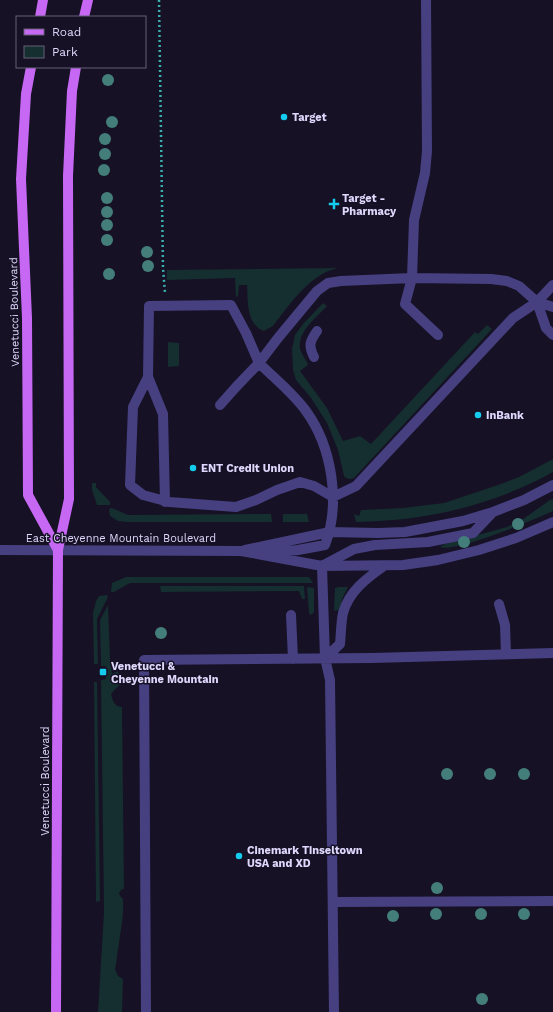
<svg xmlns="http://www.w3.org/2000/svg" width="553" height="1012" font-family="'Work Sans',sans-serif">
<style>
.green{fill:#152e2f}
.lines{fill:none;stroke-linecap:round;stroke-linejoin:round}
.path{stroke:#39afae;stroke-width:2.5;stroke-dasharray:2 3;stroke-linecap:butt}
.minor{stroke:#464080;stroke-width:10}
.major{stroke:#c668f3;stroke-width:10}
.tree{fill:#447e7b}
.poi-dot{fill:#14cced;stroke:#161125;stroke-width:1.5}
.labels{text-anchor:middle;stroke-width:3;stroke-linejoin:round;paint-order:stroke}
.poi-label{font-size:11px;font-weight:bold;fill:#ded8fc;stroke:#161125;text-anchor:start}
.street-label{font-size:11px;fill:#ded8fc;stroke:#161125}
</style>
<rect width="100%" height="100%" fill="#161125"/>
<!-- green -->
<path class="green" d="M338,268C310,274 290,304 273,326L264,331C246,325 248,300 247,285H239L238,296L236,297L235,278L167,280V270Z
M323,303L327,306C317,317 298,331 300,348C301,354 306,359 308,365L300,371L327,408L343,441L360,436L371,444L475,332L478,334L487,325L492,329L354,478C350,480 346,479 344,476L338,450L327,423L311,398L296,380L293,370L292,349L295,335L303,324Z
M168,342L179,343V366L168,367Z
M553,459V472C492,506 425,521 356,522L354,514L359,516L361,510L403,508L444,503L501,484L519,477Z
M92,483H96V487L110,502V505H97L92,490Z
M553,499V511C536,519 455,553 440,547L445,544L507,527L523,519L550,500Z
M112,508L128,515L271,514L272,522H127L118,521L110,516L109,509Z
M283,514H307L309,522H283Z
M126,577H309L313,583H130L114,592H111L112,583Z
M160,586H304L305,599H302L299,591L161,592Z
M307,587L314,588V612L312,614L310,615L309,612Z
M339,587H348L343,597L339,611L337,610L334,611L335,588Z
M107,595L108,597L97,619L98,664H94L93,613L96,601L99,596Z
M108,605L110,659L112,674L117,671L123,678L122,682L111,694C113,702 114,706 122,707L124,889H122L119,893L120,896L123,899C124,916 121,927 119,944C117,953 117,960 115,969L118,976L123,979L122,1012H98L104,912L101,680L106,679V666H101L100,620Z
M94,682H97L100,901L96,902Z"/>
<g class="lines">
<!-- path -->
<path class="path" d="M159,0L163,268L165,293"/>
<!-- minor -->
<path class="minor" d="M426,0L427,151L425,173L414,220L412,278L405,304L438,335
M537,302L546,328L553,335
M314,357C308,345 310,341 317,331
M148,377L133,407L130,485L143,495L169,502L236,507L256,500L277,490L300,482L314,486L333,497L356,486L513,318L537,302L553,285
M165,502L163,414L148,377L149,306L231,305L246,333L259,363L236,387L220,405
M0,550L241,551L322,566L403,565L438,560L479,550L516,538L553,522
M245,550L330,532L378,533L405,532L463,521L493,512L524,500L553,485
M259,554L298,550L325,545C341,503 332,447 306,411C293,393 275,379 259,363L278,338L317,291L328,283L341,281L412,278L491,279L507,281L519,286L537,302L553,307
M499,604L505,625L506,654
M291,615L293,659
M325,658L340,644C341,634 341,622 343,613C349,591 367,578 384,566
M333,902L553,901
M146,1012L144,660L372,658L553,653
M334,1012L330,680L325,658L322,566L354,549L375,545L428,542L473,533L493,512"/>
<!-- major -->
<path class="major" d="M40,17L43,0
M84,17L88,0
M31,67L26,94L21,179L27,318L28,495L58,550
M56,1012L58,550L69,499L68,176L72,91L76,67"/>
</g>
<!-- trees -->
<g class="tree">
<circle cx="108" cy="80" r="6"/>
<circle cx="112" cy="122" r="6"/>
<circle cx="105" cy="139" r="6"/>
<circle cx="105" cy="154" r="6"/>
<circle cx="104" cy="170" r="6"/>
<circle cx="107" cy="198" r="6"/>
<circle cx="107" cy="212" r="6"/>
<circle cx="107" cy="225" r="6"/>
<circle cx="107" cy="240" r="6"/>
<circle cx="147" cy="252" r="6"/>
<circle cx="148" cy="266" r="6"/>
<circle cx="109" cy="274" r="6"/>
<circle cx="518" cy="524" r="6"/>
<circle cx="464" cy="542" r="6"/>
<circle cx="161" cy="633" r="6"/>
<circle cx="447" cy="774" r="6"/>
<circle cx="490" cy="774" r="6"/>
<circle cx="524" cy="774" r="6"/>
<circle cx="437" cy="888" r="6"/>
<circle cx="436" cy="914" r="6"/>
<circle cx="481" cy="914" r="6"/>
<circle cx="524" cy="914" r="6"/>
<circle cx="393" cy="916" r="6"/>
<circle cx="482" cy="999" r="6"/>
</g>
<!-- markers -->
<g class="poi-dot">
<circle cx="284" cy="117" r="4"/>
<path d="M332 198h4v4h4v4h-4v4h-4v-4h-4v-4h4z"/>
<circle cx="478" cy="415" r="4"/>
<circle cx="193" cy="468" r="4"/>
<rect x="99" y="668" width="8" height="8" rx="2"/>
<circle cx="239" cy="856" r="4"/>
</g>
<g class="labels">
<!-- poi labels -->
<g class="poi-label">
<text x="292" y="121">Target</text>
<text x="342" y="202">Target -<tspan x="342" dy="13">Pharmacy</tspan></text>
<text x="486" y="419">InBank</text>
<text x="201" y="472">ENT Credit Union</text>
<text x="111" y="670">Venetucci &amp;<tspan x="111" dy="13">Cheyenne Mountain</tspan></text>
<text x="247" y="854">Cinemark Tinseltown<tspan x="247" dy="13">USA and XD</tspan></text>
</g>
<!-- street labels -->
<g class="street-label">
<text transform="translate(14 312) rotate(-91)" y="4">Venetucci Boulevard</text>
<text x="121" y="542">East Cheyenne Mountain Boulevard</text>
<text transform="translate(45 781) rotate(-90)" y="4">Venetucci Boulevard</text>
</g>
</g>
<!-- legend -->
<rect x="16" y="16" width="130" height="52" fill="#161125" stroke="#66617b"/>
<rect x="24" y="29" width="20" height="6" fill="#c668f3" stroke="#66617b"/>
<text x="52" y="36" font-size="12" fill="#ded8fc">Road</text>
<rect x="24" y="46" width="20" height="12" fill="#152e2f" stroke="#66617b"/>
<text x="52" y="56" font-size="12" fill="#ded8fc">Park</text>
</svg>
